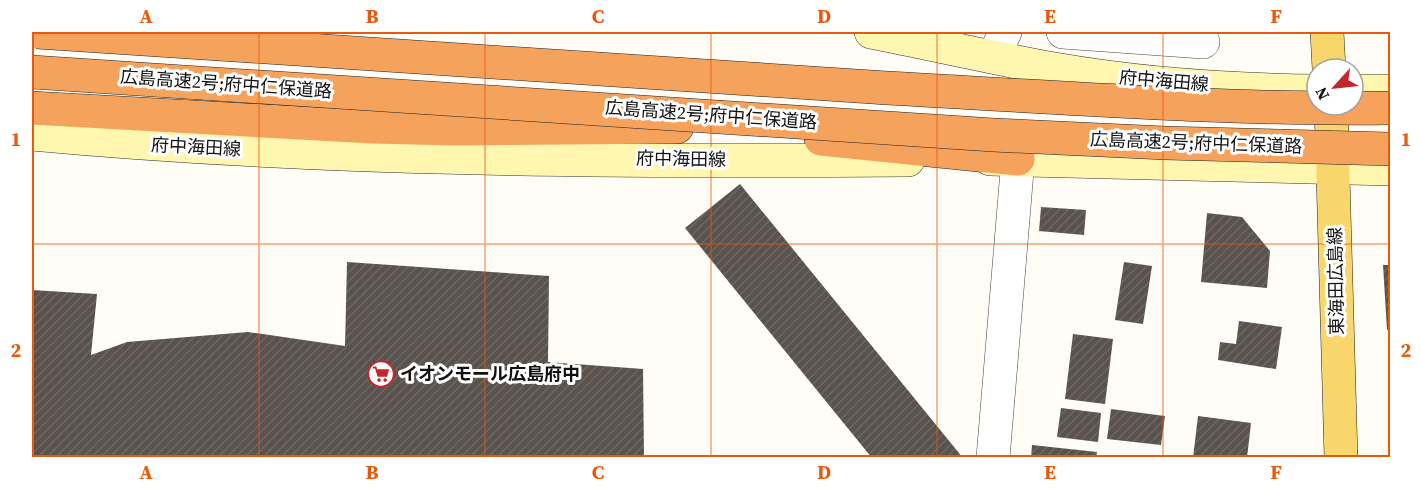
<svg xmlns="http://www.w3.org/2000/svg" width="1422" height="489" font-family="'Source Serif 4','Noto Sans JP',serif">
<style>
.building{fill:url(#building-hatch)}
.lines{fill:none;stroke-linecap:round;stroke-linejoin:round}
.street-casing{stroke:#444;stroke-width:34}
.secondary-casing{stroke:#333;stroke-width:34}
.primary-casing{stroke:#222;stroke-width:34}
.highway-casing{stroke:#222;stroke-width:34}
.street{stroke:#fff;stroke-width:33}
.secondary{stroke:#fff6b0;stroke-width:33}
.primary{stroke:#f9d66b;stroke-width:33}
.highway{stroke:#f5a25d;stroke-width:33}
.highway-bridge-casing{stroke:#222;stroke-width:34;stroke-linecap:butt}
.highway-bridge{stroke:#f5a25d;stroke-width:33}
.grid{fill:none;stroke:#e8590c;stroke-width:1.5;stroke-opacity:0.55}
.labels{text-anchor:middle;stroke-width:6;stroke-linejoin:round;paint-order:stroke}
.street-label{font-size:18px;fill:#111;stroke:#fff}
.poi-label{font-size:18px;font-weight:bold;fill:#111;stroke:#fff;text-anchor:start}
.neatline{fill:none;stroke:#e8590c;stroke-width:2}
.grid-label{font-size:20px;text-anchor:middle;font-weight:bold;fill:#e8590c}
</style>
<defs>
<pattern id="building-hatch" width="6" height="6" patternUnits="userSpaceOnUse" patternTransform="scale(1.5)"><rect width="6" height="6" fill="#5a524d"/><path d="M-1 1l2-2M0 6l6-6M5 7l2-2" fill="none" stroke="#6d6662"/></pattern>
</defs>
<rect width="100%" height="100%" fill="#fffdf5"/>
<!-- building -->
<path class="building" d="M740,184L963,458H872L685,228Z
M1041,207L1086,210L1084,235L1039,231Z
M1207,213L1242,217L1270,251L1267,288L1201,282Z
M347,262L549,276L548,362L643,369L644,458H32V290L97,294L91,355L127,342L248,332L345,346Z
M1124,262L1152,266L1143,324L1115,320Z
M1383,265H1390V329L1387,330Z
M1239,321L1282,327L1276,369L1218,360L1220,342L1236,344Z
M1073,334L1113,339L1105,404L1065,399Z
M1061,408L1101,413L1098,442L1057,437Z
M1111,409L1165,416L1161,445L1107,439Z
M1198,416L1251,423L1247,458H1193Z
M1032,445L1097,452L1096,458H1031Z"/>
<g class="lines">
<!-- street casing -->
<g class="street-casing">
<path id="street" d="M1063,32L1203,42
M994,56L1005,32
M993,458L1018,159"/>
</g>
<!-- secondary casing -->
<g class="secondary-casing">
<path id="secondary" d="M871,32C932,44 993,58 1054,69C1140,84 1230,90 1317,91
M1353,91H1390
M32,134C323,161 616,162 908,160
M990,159L1390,169"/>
</g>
<!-- primary casing -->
<g class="primary-casing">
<path id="primary" d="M1327,32L1329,69
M1331,105L1341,458"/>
</g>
<!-- highway casing -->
<g class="highway-casing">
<path id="highway" d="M32,108L373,127L454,129L677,127
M821,139L1018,159"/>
</g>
<!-- street -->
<use href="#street" class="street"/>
<!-- secondary -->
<use href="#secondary" class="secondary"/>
<!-- primary -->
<use href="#primary" class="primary"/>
<!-- highway -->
<use href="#highway" class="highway"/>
<!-- highway-bridge casing -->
<g class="highway-bridge-casing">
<path id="highway-bridge" d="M37,32C320,50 603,71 887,88C1054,97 1223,110 1390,108
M32,72L994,135L1165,143L1390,149"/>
</g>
<!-- highway-bridge -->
<use href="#highway-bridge" class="highway-bridge"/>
</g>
<!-- grid -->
<path class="grid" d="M259,32V458M485,32V458M711,32V458M937,32V458M1163,32V458M32,244H1390"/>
<!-- icons -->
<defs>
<g id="supermarket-ring" transform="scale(1.35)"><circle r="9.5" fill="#fff" stroke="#c4262e" stroke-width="1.5"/><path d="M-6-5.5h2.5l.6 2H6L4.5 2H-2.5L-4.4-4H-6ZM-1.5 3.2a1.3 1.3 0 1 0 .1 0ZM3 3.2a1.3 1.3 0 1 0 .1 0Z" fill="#c4262e"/></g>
</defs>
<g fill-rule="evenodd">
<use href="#supermarket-ring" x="381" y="374"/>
</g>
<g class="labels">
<!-- street labels -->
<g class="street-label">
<text transform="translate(1164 81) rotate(5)" y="6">府中海田線</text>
<text transform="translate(226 84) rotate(4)" y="6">広島高速2号;府中仁保道路</text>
<text transform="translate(711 115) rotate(4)" y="6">広島高速2号;府中仁保道路</text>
<text transform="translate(1196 143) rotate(2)" y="6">広島高速2号;府中仁保道路</text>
<text transform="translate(196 147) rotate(3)" y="6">府中海田線</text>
<text transform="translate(681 159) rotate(1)" y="6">府中海田線</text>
<text transform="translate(1336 281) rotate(-91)" y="6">東海田広島線</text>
</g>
<!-- poi labels -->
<g class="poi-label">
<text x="400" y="380">イオンモール広島府中</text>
</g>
</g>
<!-- border -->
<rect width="1422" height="489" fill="none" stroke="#ffffff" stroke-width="66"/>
<!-- north arrow -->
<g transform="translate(1335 87) rotate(243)"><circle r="28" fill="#ffffff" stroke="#a0a0a0" stroke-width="1.5"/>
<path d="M0-4.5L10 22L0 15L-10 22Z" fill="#c4262e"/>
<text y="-9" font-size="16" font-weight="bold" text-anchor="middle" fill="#111111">N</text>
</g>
<rect x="33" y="33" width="1356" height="423" class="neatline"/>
<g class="grid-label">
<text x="146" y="23">A</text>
<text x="372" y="23">B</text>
<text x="598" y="23">C</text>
<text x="824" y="23">D</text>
<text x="1050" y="23">E</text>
<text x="1276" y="23">F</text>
<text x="16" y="146">1</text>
<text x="1406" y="146">1</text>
<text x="16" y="357">2</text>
<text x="1406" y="357">2</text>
<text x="146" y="479">A</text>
<text x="372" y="479">B</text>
<text x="598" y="479">C</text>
<text x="824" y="479">D</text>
<text x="1050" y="479">E</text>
<text x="1276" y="479">F</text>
</g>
</svg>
